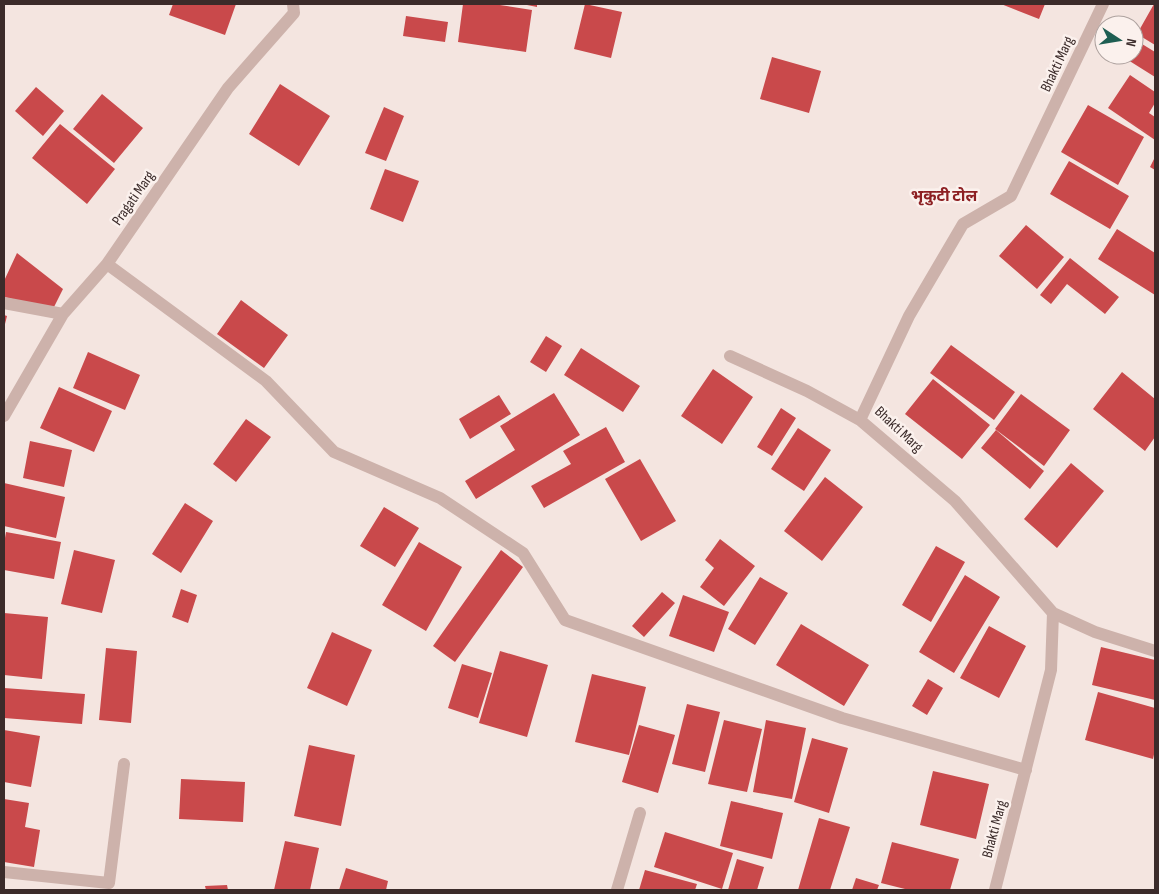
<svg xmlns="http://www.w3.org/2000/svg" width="1159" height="894" font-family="'Sofia Sans Condensed','Noto Sans Devanagari',sans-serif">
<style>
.building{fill:#c9494b}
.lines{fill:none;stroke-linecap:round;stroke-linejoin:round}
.street{stroke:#cdb2ab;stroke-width:12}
.labels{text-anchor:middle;stroke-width:5;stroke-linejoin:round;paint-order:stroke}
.street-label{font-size:15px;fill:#3b2b2a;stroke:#fbf1ed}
.neighbourhood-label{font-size:16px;font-weight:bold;fill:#8d2023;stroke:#fbf1ed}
</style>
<rect width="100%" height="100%" fill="#f4e5e0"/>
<!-- building -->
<path class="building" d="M173,4H236L225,35L169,15Z
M463,4H493L532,10L526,52L458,42Z
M522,4H537V7Z
M585,4L622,12L611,58L574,49Z
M1001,4H1045L1039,19Z
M1154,4H1155V45L1137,34Z
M406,16L448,22L445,42L403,36Z
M1134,39L1155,52V77L1120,55H1134Z
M772,57L821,71L809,113L760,99Z
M1130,75L1155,92V103L1149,113L1155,117V140L1108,108Z
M280,84L330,116L299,166L249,134Z
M36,87L64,111L43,136L15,111Z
M102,94L143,128L114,163L73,129Z
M1088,105L1144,137L1118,185L1061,152Z
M384,107L404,116L386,161L365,153Z
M60,124L115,169L87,204L32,158Z
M1155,157V170L1150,167Z
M1069,161L1129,196L1110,229L1050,194Z
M385,169L419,181L403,222L370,209Z
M1026,225L1064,257L1037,289L999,256Z
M1117,229L1155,253V295L1098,259Z
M17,253L63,289L53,309L4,297V281Z
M1070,258L1119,297L1105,314L1067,284L1051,304L1040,295Z
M241,300L288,335L264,368L217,334Z
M4,315L7,316L4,328Z
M546,336L562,346L546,372L530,362Z
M951,345L1015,392L994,420L930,373Z
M581,348L640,386L623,412L564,375Z
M88,352L140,375L125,410L73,388Z
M713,369L753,397L722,444L681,416Z
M1122,372L1155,399V437L1145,451L1093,409Z
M933,379L990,425L962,459L905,414Z
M59,387L112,411L94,452L40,428Z
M554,393L580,435L476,499L465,481L515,450L500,426Z
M1021,394L1070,430L1044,466L995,429Z
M499,395L511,414L470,439L459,419Z
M781,408L796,418L772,456L757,447Z
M246,419L271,437L236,482L213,464Z
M606,427L625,462L544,508L531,486L571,464L563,451Z
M798,428L831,450L804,491L771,469Z
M996,430L1044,471L1030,489L981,448Z
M30,441L72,450L64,487L23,478Z
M640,459L676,521L641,541L605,479Z
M1071,463L1104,491L1057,548L1024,519Z
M825,477L863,507L822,561L784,531Z
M4,483L65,497L56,538L4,526Z
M185,503L213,521L181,573L152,554Z
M384,507L419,528L395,567L360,546Z
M6,532L61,542L54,579L4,570V544Z
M720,539L755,566L724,606L700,587L714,568L705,560Z
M419,542L462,567L426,631L382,605Z
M936,546L965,562L931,622L902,605Z
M74,550L115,560L102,613L61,604Z
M501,550L523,567L455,662L433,646Z
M965,575L1000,597L954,673L919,652Z
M760,577L788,593L755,645L728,629Z
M181,589L197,595L188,623L172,617Z
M662,592L675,603L644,637L632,626Z
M683,595L729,612L714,652L669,636Z
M4,613L48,617L42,679L4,675Z
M801,624L869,665L844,706L776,665Z
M989,626L1026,646L999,698L960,678Z
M332,632L372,650L347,706L307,688Z
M1101,647L1155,660V700L1092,685Z
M106,648L137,651L131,723L99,720Z
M500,651L548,665L527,737L479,723Z
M462,664L492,673L478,718L448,708Z
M592,674L646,687L629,755L575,742Z
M928,679L943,688L927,715L912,706Z
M4,688L85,694L82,724L4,718Z
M1098,692L1155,708V750L1153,759L1085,740Z
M687,704L720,712L705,772L672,764Z
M724,720L762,729L747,792L708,784Z
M766,720L806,728L792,799L753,792Z
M639,725L675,735L658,793L622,782Z
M4,730L40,736L31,787L4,782Z
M812,738L848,748L829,813L794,802Z
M309,745L355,755L341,826L294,816Z
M933,771L989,784L976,839L920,825Z
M181,779L245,782L243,822L179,819Z
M4,799L29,803L25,827L40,830L34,867L4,862Z
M731,801L783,813L772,859L720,846Z
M819,818L850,827L830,890H798Z
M665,832L733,853L722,889L654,867Z
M285,841L319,848L310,890H274Z
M892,842L959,859L950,890H909L881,883Z
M737,859L764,867L757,890H728Z
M346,868L388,881L386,890H339Z
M645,870L697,884L695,890H639Z
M856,878L879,885L877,890H852Z
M227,885L228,890H206L205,886Z"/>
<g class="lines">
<!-- street -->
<path class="street" d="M107,264L266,381L334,452L440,498L523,553L565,620L842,718L1026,770
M4,303L63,314
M730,356L807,391L860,420
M4,416L63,314L107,264L228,88L294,13L293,4
M1053,613L1095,632L1155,651
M4,872L109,883L124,764
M617,890L640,813
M995,890L1051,670L1053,613L955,501L860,420L909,316L963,224L1011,196L1103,4"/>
</g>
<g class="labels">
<!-- street labels -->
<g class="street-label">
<text transform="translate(1057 64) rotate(-65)" y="5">Bhakti Marg</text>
<text transform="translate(133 198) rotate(-55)" y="5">Pragati Marg</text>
<text transform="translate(899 429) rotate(43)" y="5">Bhakti Marg</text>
<text transform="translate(994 829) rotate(-75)" y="5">Bhakti Marg</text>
</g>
<!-- neighbourhood labels -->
<g class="neighbourhood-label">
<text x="944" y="201">भृकुटी टोल</text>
</g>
</g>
<!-- border -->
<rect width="1159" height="894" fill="none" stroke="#3b2b2a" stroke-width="10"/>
<!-- north arrow -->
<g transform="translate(1119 40) rotate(102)"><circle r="24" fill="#fbf1ed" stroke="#aea29f"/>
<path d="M0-4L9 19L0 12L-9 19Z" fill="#1e5e52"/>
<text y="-8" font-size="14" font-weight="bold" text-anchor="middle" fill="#3b2b2a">N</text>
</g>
</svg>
